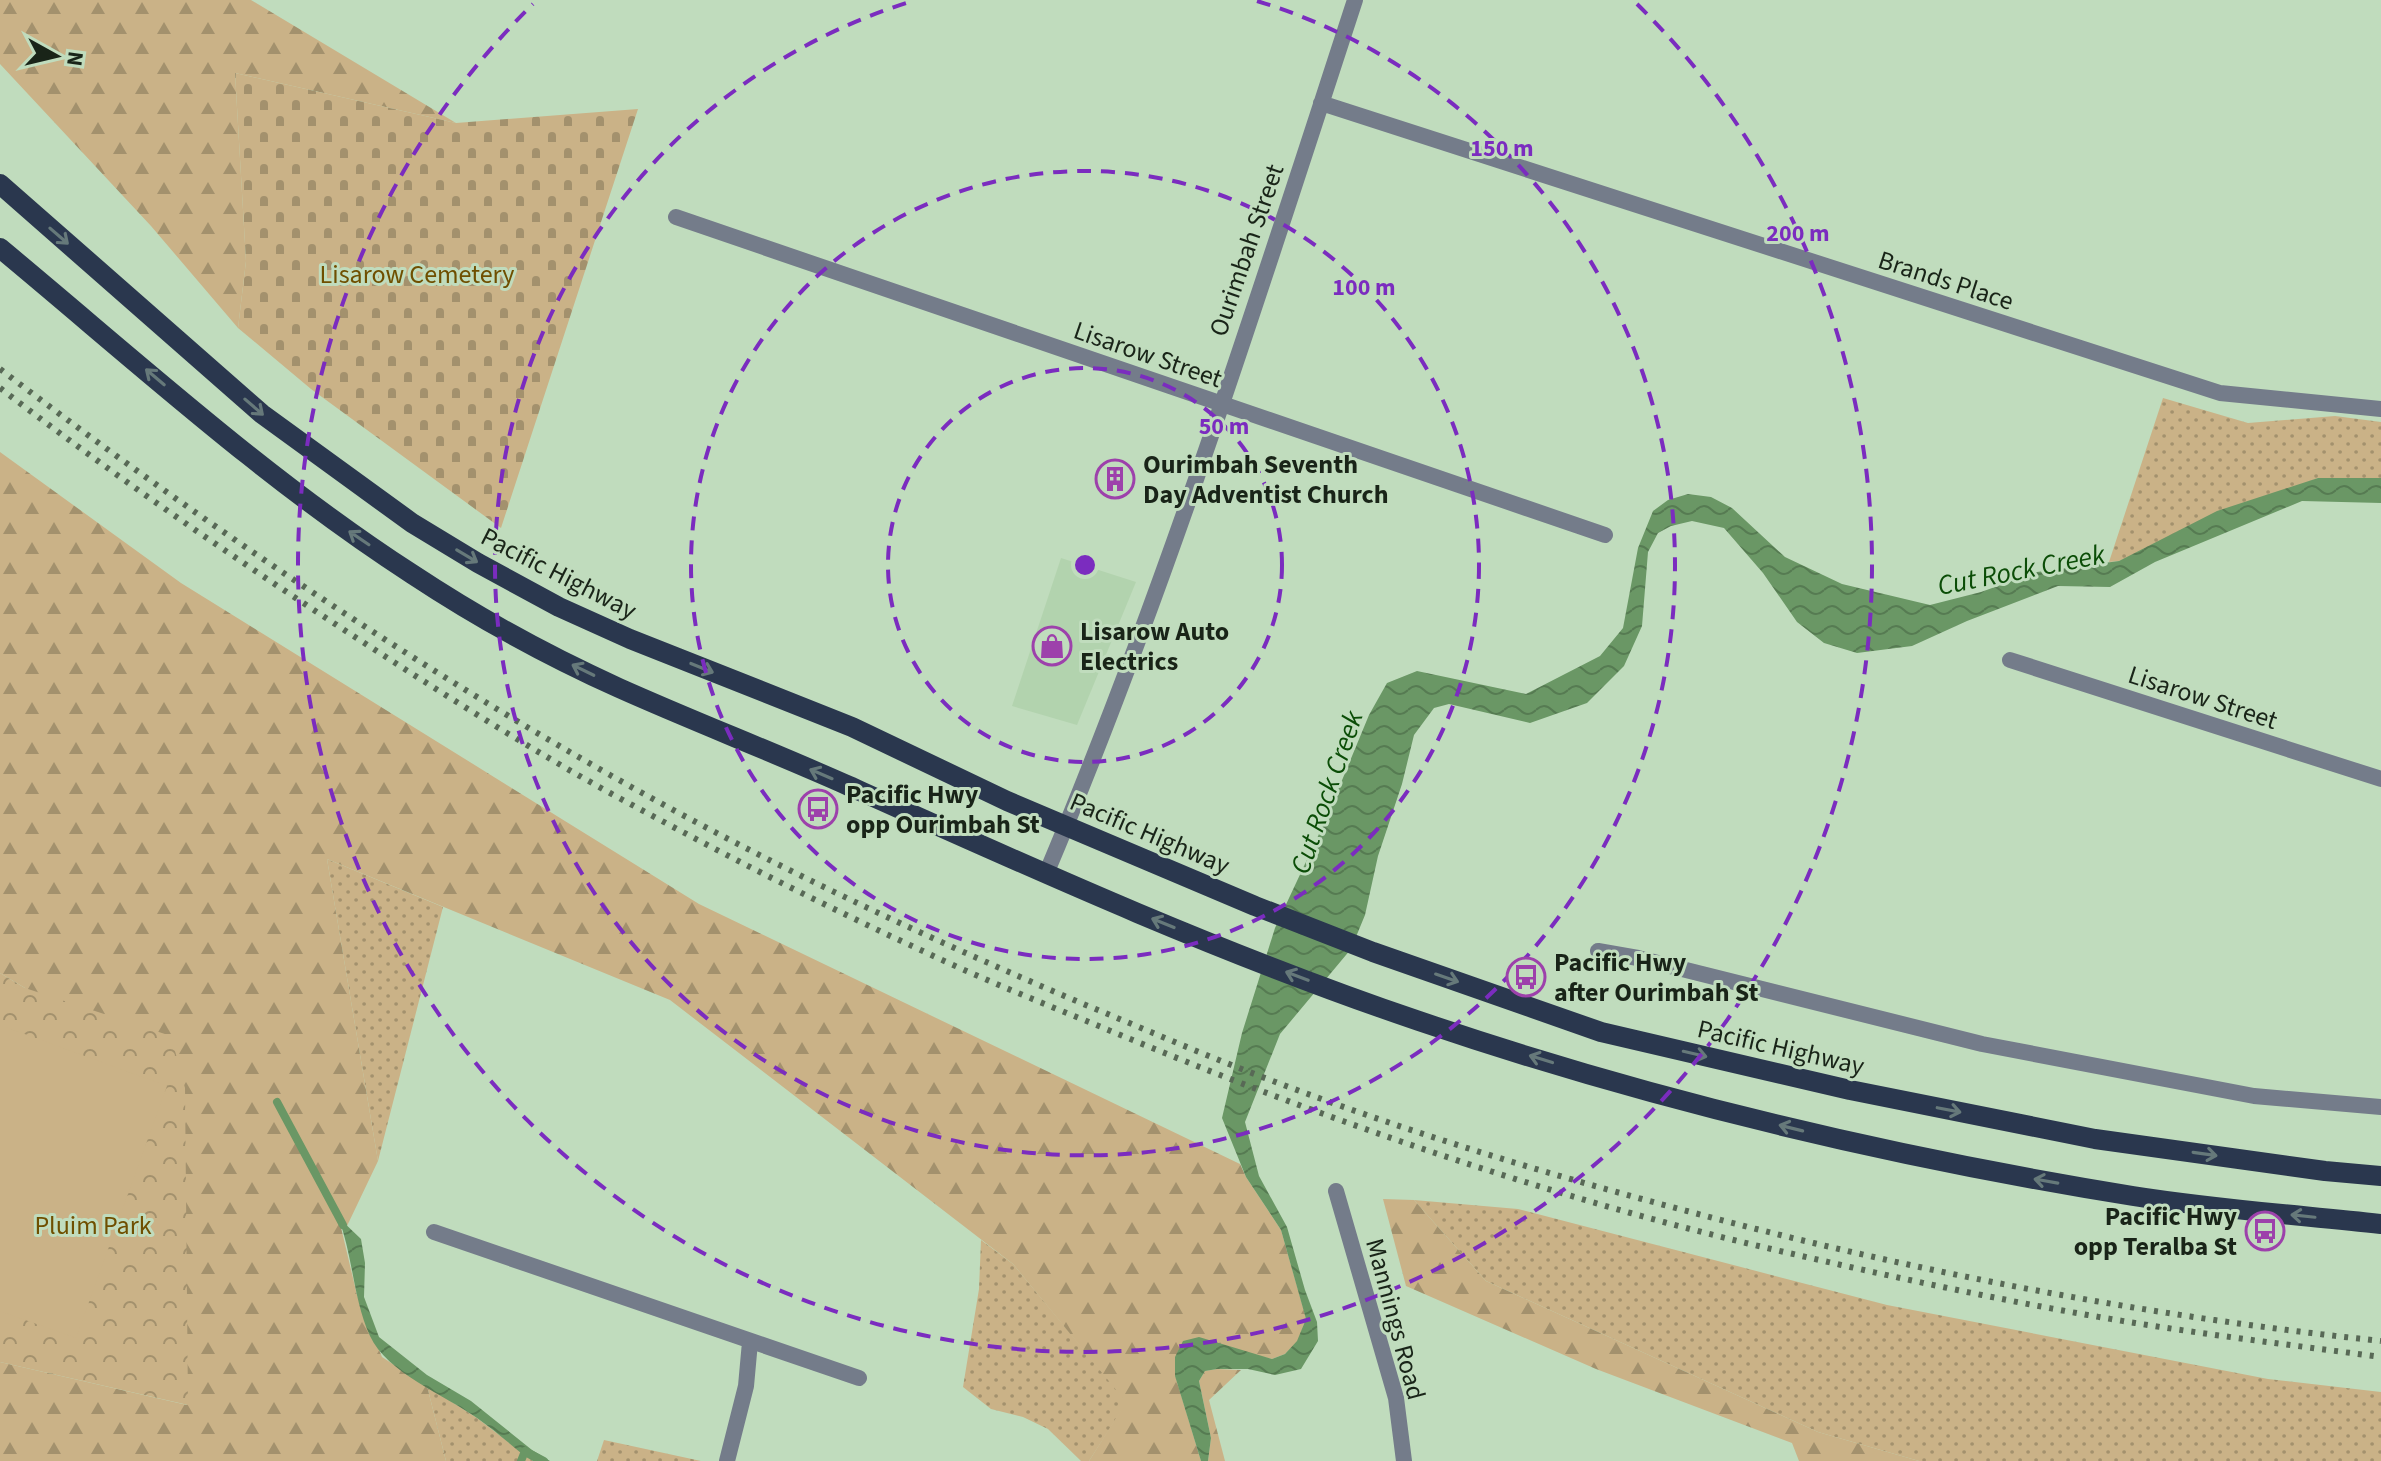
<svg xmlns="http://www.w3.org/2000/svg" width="2381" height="1461" font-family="'Source Sans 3',sans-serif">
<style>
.built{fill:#b2d3ae}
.grass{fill:url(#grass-dots)}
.forest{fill:url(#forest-firs)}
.cemetery{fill:url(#cemetery-stones)}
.park{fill:url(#park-crowns)}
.pitch{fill:#cab287}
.water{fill:url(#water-waves)}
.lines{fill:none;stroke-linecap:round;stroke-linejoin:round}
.stream{stroke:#6a9765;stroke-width:8}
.minor{stroke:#747c8a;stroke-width:16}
.primary{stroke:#2a374e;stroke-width:20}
.rail{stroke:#586956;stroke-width:6;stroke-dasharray:4 8;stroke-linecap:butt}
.oneway{stroke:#66797a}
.ring{fill:none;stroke:#7b2cbf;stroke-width:4;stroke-dasharray:14 10}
.labels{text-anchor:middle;stroke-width:6;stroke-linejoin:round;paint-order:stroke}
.street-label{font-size:26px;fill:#192418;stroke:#c0dcbd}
.park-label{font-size:26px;fill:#6f4f00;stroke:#c0dcbd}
.poi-label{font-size:26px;font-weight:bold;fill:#192418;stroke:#c0dcbd;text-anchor:start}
.water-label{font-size:28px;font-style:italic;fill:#0b4d07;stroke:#c0dcbd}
.centre{fill:#7b2cbf;stroke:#c0dcbd;stroke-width:4}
.ring-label{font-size:24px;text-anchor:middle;font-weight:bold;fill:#7b2cbf;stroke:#c0dcbd;stroke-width:6;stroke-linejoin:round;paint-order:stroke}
</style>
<defs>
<pattern id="grass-dots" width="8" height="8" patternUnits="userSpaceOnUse" patternTransform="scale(2)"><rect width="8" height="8" fill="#cab287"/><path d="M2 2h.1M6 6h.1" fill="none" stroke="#a3916d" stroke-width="1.8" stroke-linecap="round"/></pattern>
<pattern id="forest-firs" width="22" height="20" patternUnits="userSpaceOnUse" patternTransform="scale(2)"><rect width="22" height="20" fill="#cab287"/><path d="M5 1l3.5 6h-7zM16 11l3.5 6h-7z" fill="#a3916d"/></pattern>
<pattern id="cemetery-stones" width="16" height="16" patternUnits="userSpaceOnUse" patternTransform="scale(2)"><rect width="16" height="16" fill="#cab287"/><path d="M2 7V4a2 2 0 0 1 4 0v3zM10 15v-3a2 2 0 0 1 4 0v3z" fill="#a3916d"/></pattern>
<pattern id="park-crowns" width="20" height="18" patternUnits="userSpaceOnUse" patternTransform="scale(2)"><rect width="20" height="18" fill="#cab287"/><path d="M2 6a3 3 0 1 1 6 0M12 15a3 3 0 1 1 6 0" fill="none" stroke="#a3916d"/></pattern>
<pattern id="water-waves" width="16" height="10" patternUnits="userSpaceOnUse" patternTransform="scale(2)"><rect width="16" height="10" fill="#6a9765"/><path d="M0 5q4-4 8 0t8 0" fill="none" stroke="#567b52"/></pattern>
</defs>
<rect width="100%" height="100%" fill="#c0dcbd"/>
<!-- built -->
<path class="built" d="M1061,558L1136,582L1077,725L1012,706Z"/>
<!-- grass -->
<path class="grass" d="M2163,398L2248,423L2335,416L2381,422V478H2318L2119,561L2109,562Z
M327,859L443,907L378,1161Z
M1414,1200L1518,1209L1887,1305L2268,1379L2381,1392V1461H1919L1818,1432L1486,1281Z
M981,1240L1013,1264L1127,1402L1089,1461H1081L1048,1429L1023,1417L991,1409L963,1387L979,1289Z
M427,1386L477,1418L533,1461H446Z
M604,1440L701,1461H597Z"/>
<!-- forest -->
<path class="forest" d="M0,0H251L456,123L235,73L246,261L238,328L151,226L0,64Z
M0,452L181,583L699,904L1240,1164L1246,1177L1281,1230L1306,1318L1298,1341L1285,1354L1272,1359L1237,1351L1175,1375L1201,1461H1089L1126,1402L1013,1264L670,1000L327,859L378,1161L347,1226L339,1219L357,1295L382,1357L427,1386L446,1461H0V1362L187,1405L25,988L0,973Z
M1383,1199L1414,1200L1486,1281L1818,1432L1919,1461H1799L1792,1443L1596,1369L1406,1286Z
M1217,1369L1241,1370L1209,1400L1225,1461H1208L1211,1438L1199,1381L1205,1371Z"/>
<!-- cemetery -->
<path class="cemetery" d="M235,73L456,123L638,109L501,528L311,389L238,328L246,261Z"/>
<!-- park -->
<path class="park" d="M0,973L25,988L171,1036L185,1088L188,1405L0,1362Z"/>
<!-- pitch -->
<path class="pitch" d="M0,1025L167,1086L76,1338L0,1311Z"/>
<!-- water -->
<path class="water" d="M2318,478H2381V503L2302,501L2155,562L2110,587L2058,586L1967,621L1912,646L1857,653L1824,643L1797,622L1763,573L1724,528L1692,521L1671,526L1658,533L1648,552L1642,626L1624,666L1587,703L1530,723L1449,704L1434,708L1414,735L1402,784L1378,856L1365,915L1351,949L1280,1034L1245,1122L1259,1176L1287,1227L1305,1290L1317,1322L1318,1341L1301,1369L1275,1375L1248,1369H1217L1205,1371L1199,1381L1211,1438L1208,1461H1201L1175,1376V1357L1183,1341L1199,1337L1272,1359L1285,1354L1297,1341L1306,1319L1281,1230L1246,1177L1222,1118L1242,1033L1275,928L1326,819L1369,715L1387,683L1417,671L1526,694L1600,656L1623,628L1638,548L1653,511L1668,500L1688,494L1711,497L1732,508L1785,557L1842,584L1930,605L1981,592L2037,572L2119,561L2217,511Z
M338,1217L361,1239L365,1263L364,1297L379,1337L427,1375L471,1401L532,1450L550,1461H533L526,1457C510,1444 494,1430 477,1418C445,1395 387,1373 370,1336C353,1299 353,1255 338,1217Z"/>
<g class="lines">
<!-- stream -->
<path class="stream" d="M277,1102L343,1225
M521,1461L525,1451L544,1461"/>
<!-- minor -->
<path class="minor" d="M1321,103L2220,393L2381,409
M676,217L1605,535
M2010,660L2381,779
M1046,874C1166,589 1259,294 1355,0
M1598,951L1638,958L1982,1044L2254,1096L2381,1107
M1336,1191L1396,1398L1404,1461
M434,1232L859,1378
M727,1461L746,1386L750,1342"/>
<!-- primary -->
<path class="primary" d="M0,184L262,414L412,523L478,563L559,607L630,639L852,727L1007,801L1255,906L1373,952L1601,1032L1850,1090L2095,1139L2325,1171L2381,1176
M0,248C135,360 265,479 412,574C477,617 548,656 619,688C695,722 773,752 849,786C1036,870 1224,955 1419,1021C1651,1100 1892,1157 2133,1196C2215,1209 2298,1215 2381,1224"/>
<!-- rail -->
<path class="rail" d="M0,369C195,518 396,654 610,775C762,861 920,935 1081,1003C1125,1021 1169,1040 1214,1058C1368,1120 1527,1169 1687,1211C1915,1272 2146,1316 2381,1341
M0,388C125,484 254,572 386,657C459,704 534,751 610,793C713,849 818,903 925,952C984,980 1045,1004 1106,1029C1315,1116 1530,1191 1750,1244C1878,1274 2006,1302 2135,1323C2216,1336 2299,1346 2381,1357"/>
</g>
<!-- one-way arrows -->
<defs><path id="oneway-shaft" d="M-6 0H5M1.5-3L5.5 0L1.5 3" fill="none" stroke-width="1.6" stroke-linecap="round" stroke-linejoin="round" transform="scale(2)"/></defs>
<g class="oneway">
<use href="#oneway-shaft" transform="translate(59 236) rotate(41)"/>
<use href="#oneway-shaft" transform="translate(155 377) rotate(-140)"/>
<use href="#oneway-shaft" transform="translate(254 407) rotate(41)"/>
<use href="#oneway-shaft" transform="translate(359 538) rotate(-146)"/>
<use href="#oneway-shaft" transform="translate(467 556) rotate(31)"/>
<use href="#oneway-shaft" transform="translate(702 668) rotate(22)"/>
<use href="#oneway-shaft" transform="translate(583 670) rotate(-154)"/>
<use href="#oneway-shaft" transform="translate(821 774) rotate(-157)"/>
<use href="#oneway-shaft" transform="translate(1163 923) rotate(-158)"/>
<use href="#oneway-shaft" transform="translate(1297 976) rotate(-159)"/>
<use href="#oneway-shaft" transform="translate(1447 978) rotate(19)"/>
<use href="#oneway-shaft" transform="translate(1695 1054) rotate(13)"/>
<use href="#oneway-shaft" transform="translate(1541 1059) rotate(-163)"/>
<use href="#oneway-shaft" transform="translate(1949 1110) rotate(11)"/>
<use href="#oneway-shaft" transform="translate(1791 1128) rotate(-166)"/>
<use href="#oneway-shaft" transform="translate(2205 1154) rotate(8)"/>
<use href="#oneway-shaft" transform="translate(2046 1181) rotate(-170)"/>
<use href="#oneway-shaft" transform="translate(2303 1216) rotate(-174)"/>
</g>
<!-- distance rings -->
<g class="ring">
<circle cx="1085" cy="565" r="197"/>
<circle cx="1085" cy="565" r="394"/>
<path d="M1257 1A590 590 0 1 1 913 1"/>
<path d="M1637 4A787 787 0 1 1 533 4"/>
</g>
<!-- icons -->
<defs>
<g id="building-ring" transform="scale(2)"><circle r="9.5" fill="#c0dcbd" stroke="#9d41ab" stroke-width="1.5"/><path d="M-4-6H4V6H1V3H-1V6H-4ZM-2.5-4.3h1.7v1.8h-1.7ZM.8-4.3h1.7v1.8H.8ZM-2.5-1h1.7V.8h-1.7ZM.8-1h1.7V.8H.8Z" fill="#9d41ab"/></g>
<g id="shop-ring" transform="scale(2)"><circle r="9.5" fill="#c0dcbd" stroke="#9d41ab" stroke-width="1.5"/><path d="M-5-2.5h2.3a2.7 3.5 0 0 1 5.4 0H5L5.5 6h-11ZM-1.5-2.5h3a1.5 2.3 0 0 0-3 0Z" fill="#9d41ab"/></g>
<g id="bus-ring" transform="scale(2)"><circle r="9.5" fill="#c0dcbd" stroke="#9d41ab" stroke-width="1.5"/><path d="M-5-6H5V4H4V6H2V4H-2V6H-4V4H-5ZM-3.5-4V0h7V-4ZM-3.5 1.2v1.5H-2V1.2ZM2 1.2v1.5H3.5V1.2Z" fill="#9d41ab"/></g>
</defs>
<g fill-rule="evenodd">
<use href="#building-ring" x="1115" y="479"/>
<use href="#shop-ring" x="1052" y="646"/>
<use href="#bus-ring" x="818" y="809"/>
<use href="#bus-ring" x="1526" y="977"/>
<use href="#bus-ring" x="2265" y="1231"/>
</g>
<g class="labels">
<!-- street labels -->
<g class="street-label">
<text transform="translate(1246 250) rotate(-71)" y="9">Ourimbah Street</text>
<text transform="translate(1946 280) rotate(18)" y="9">Brands Place</text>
<text transform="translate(1148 354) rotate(19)" y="9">Lisarow Street</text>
<text transform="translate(559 573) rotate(27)" y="9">Pacific Highway</text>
<text transform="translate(2203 697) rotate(18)" y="9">Lisarow Street</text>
<text transform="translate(1150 833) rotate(23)" y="9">Pacific Highway</text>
<text transform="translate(1781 1047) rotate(13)" y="9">Pacific Highway</text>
<text transform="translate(1396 1319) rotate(75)" y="9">Mannings Road</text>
</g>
<!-- park labels -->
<g class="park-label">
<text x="417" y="283">Lisarow Cemetery</text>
<text x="93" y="1234">Pluim Park</text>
</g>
<!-- poi labels -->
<g class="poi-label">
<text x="1143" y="473">Ourimbah Seventh<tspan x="1143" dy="30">Day Adventist Church</tspan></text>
<text x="1080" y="640">Lisarow Auto<tspan x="1080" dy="30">Electrics</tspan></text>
<text x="846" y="803">Pacific Hwy<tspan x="846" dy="30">opp Ourimbah St</tspan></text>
<text x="1554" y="971">Pacific Hwy<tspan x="1554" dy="30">after Ourimbah St</tspan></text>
<text x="2237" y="1225" text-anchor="end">Pacific Hwy<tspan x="2237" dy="30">opp Teralba St</tspan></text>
</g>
<!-- water labels -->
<g class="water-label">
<text transform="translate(2021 569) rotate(-11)" y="10">Cut Rock Creek</text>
<text transform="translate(1326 792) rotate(-71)" y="10">Cut Rock Creek</text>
</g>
</g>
<circle cx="1085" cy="565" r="12" class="centre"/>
<g class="ring-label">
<text x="1502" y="156">150 m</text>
<text x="1798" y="241">200 m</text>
<text x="1364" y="295">100 m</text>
<text x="1224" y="434">50 m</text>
</g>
<!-- north arrow -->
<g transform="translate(56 56) rotate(98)" stroke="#c0dcbd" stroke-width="6" paint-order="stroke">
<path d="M0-6L14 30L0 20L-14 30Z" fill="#192418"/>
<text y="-12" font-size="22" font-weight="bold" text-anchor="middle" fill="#192418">N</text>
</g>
</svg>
